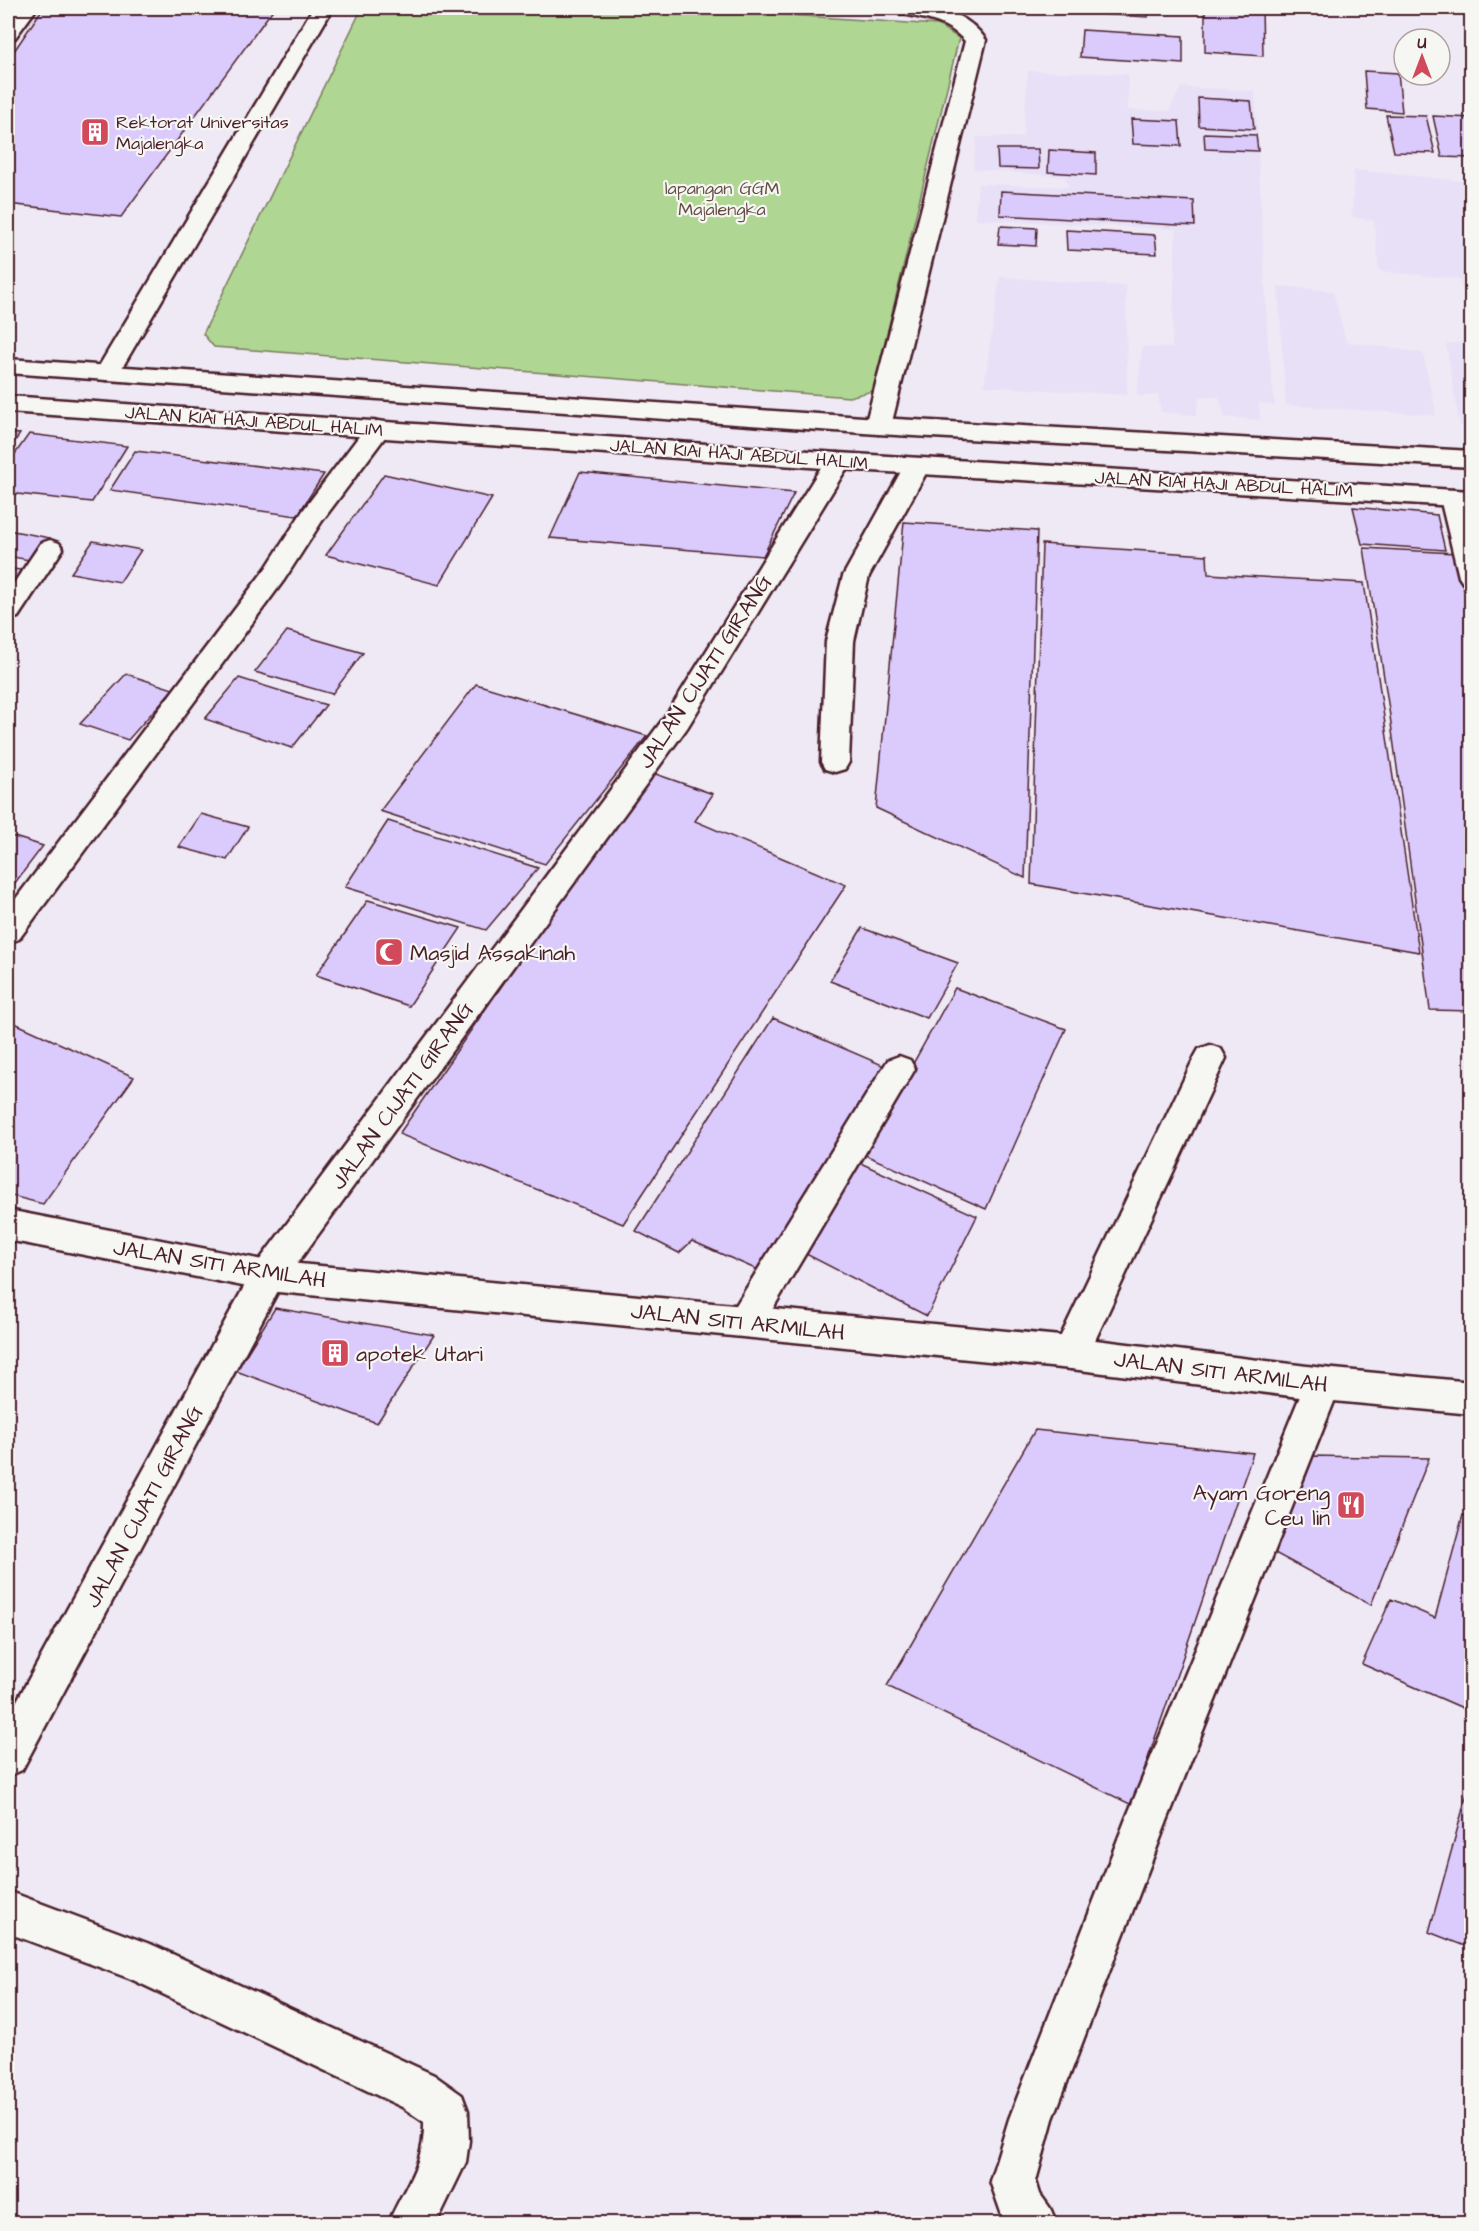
<svg xmlns="http://www.w3.org/2000/svg" width="1479" height="2231" font-family="'Architects Daughter',sans-serif">
<style>
.built{fill:#e8e0f7}
.green{fill:#afd692;stroke:#7c7a5e;stroke-width:1.5}
.building{fill:#dbcbfd;stroke:#4a1f2b;stroke-width:1.5}
.lines{fill:none;stroke-linecap:round;stroke-linejoin:round}
.minor-casing{stroke:#4a1f2b;stroke-width:5}
.major-casing{stroke:#4a1f2b;stroke-width:5}
.minor{fill:#f6f6f2;fill-rule:evenodd}
.major{fill:#f6f6f2;fill-rule:evenodd}
.labels{text-anchor:middle;stroke-width:4.5;stroke-linejoin:round;paint-order:stroke}
.far-poi-label{font-size:18px;fill:#4a1f2b;stroke:#f6f6f2;text-anchor:start}
.far-park-label{font-size:18px;fill:#634d45;stroke:#f6f6f2}
.far-street-label{font-size:18px;fill:#4a1f2b;stroke:#f6f6f2}
.street-label{font-size:22px;fill:#4a1f2b;stroke:#f6f6f2}
.poi-label{font-size:22px;fill:#4a1f2b;stroke:#f6f6f2;text-anchor:start}
</style>
<rect width="100%" height="100%" fill="#eee9f5"/>
<filter id="ink" filterUnits="userSpaceOnUse"><feTurbulence type="fractalNoise" baseFrequency=".0167" numOctaves="2"/><feDisplacementMap in="SourceGraphic" scale="12" xChannelSelector="R" yChannelSelector="G"/><feConvolveMatrix kernelMatrix="1 2 1 2 8 2 1 2 1" color-interpolation-filters="sRGB"/></filter>
<g filter="url(#ink)">
<!-- built -->
<path class="built" d="M1028,71L1128,74V110L1169,111L1181,87L1255,91L1268,346L1275,406L1259,402L1260,420L1225,417L1219,397L1200,396L1196,415L1161,412L1158,395L1137,396L1142,347L1172,348L1176,229L975,219L978,184L1068,187L1066,177L973,169L977,137H1023Z
M1354,170L1471,182V427L1460,426L1446,344L1470,342L1460,279L1379,271L1374,221L1352,217Z
M1000,277L1126,286L1127,395L984,386Z
M1278,286L1333,291L1346,342L1423,353L1436,415L1286,405Z"/>
<!-- green -->
<path class="green" d="M362,8H683L938,25L959,38L873,391L849,397L214,347L203,334Z"/>
<!-- building -->
<path class="building" d="M43,8H274L121,217L8,204V60Z
M1097,8H1149L1148,17L1097,14Z
M1205,8H1262L1263,56L1205,52Z
M1082,30L1183,36V64L1080,57Z
M1364,71L1398,73L1402,112L1367,109Z
M1198,98L1251,101L1254,129L1199,126Z
M1386,115L1426,116L1435,153L1394,152Z
M1433,116L1472,118V158L1442,157Z
M1131,119L1179,121L1181,146L1133,144Z
M1204,133L1256,135L1258,151L1205,149Z
M997,149H1038L1039,169L998,168Z
M1049,150L1096,153V175L1048,172Z
M1001,191L1194,201L1195,226L1000,215Z
M1000,226L1037,228L1036,246L998,244Z
M1066,230L1155,235L1157,254L1067,250Z
M8,433L20,434L8,451Z
M29,434L127,446L92,502L8,493V464Z
M135,451L324,474L297,516L110,490Z
M580,472L794,493L763,556L550,538Z
M384,474L492,498L439,585L326,555Z
M1353,507L1437,515L1445,550L1362,544Z
M904,522L1037,531L1025,878L876,808Z
M8,530L50,538L34,561L8,556Z
M93,541L141,550L120,582L71,573Z
M1042,544L1207,555L1208,574L1364,583L1419,952L1031,884Z
M1364,548L1455,553L1472,620V1011L1430,1010L1390,716Z
M8,568L26,571L11,593L8,592Z
M287,631L363,653L332,694L255,672Z
M126,674L173,689L128,740L80,724Z
M239,678L326,705L292,748L205,719Z
M476,684L647,736L545,864L380,811Z
M650,772L713,794L695,821L846,885L623,1224L399,1134Z
M201,814L248,827L227,860L179,847Z
M388,821L538,868L486,930L345,887Z
M8,835L43,846L8,892Z
M368,900L461,928L409,1006L316,975Z
M862,928L958,963L927,1018L830,981Z
M955,988L1066,1029L986,1209L863,1154Z
M773,1018L894,1070L769,1275L692,1241L679,1253L636,1231Z
M8,1020L134,1077L43,1204L8,1195Z
M856,1161L977,1216L927,1316L802,1252Z
M275,1308L434,1335L377,1423L236,1371Z
M1035,1430L1253,1453L1132,1805L887,1686Z
M1311,1456L1429,1458L1371,1605L1273,1552Z
M1463,1515L1472,1517V1712L1362,1664L1391,1599L1435,1618Z
M1472,1776V1949L1429,1932Z"/>
<g class="lines">
<!-- minor casing -->
<g class="minor-casing">
<path id="minor" d="M17,8H37L15,38L8,40V20Z
M313,8H333L119,373L116,378L107,380L98,378L95,373Z
M892,8C927,4 964,8 986,40L891,426L887,431L878,434L869,431L865,426L965,41C945,19 922,19 895,12Z
M378,421L387,423L391,429L322,521L284,580L19,939L8,943V909L266,568L304,509L369,423Z
M838,453L847,455L851,461L687,728L280,1287L22,1770L8,1776V1717L256,1265L667,714L825,461L829,455Z
M917,458L926,460L930,466L869,576L854,641L849,762L845,769L835,772L825,769L821,762L826,641L843,576L904,466L908,460Z
M1453,490L1462,492C1478,517 1472,557 1472,586L1463,583L1459,577L1440,498L1444,492Z
M50,540L59,543L63,549L18,617L8,620V592L41,543Z
M1210,1045L1221,1049L1226,1058L1084,1364L1071,1369L1058,1364L1053,1353L1058,1342L1194,1058L1199,1049Z
M899,1056L910,1060L915,1069L759,1332L746,1337L733,1332L728,1321L733,1310L888,1060Z
M1323,1368L1336,1373L1341,1384L1167,1821L1053,2119L1036,2181L1040,2194L1050,2208L1057,2224H1005L990,2181L1009,2119L1125,1821L1305,1384L1310,1373Z
M8,1891L155,1946L434,2075L462,2095L468,2111L469,2141L466,2162L436,2224H388C404,2186 425,2165 424,2122L402,2107L131,1979L8,1933Z"/>
</g>
<!-- major casing -->
<g class="major-casing">
<path id="major" d="M8,359L878,418L1472,451V467L878,434L8,373Z
M8,396L838,453L1472,491V507L838,469L8,412Z
M8,1210L268,1261L1071,1337L1323,1368L1472,1382V1414L1323,1400L1071,1369L268,1291L8,1240Z"/>
</g>
<!-- minor -->
<use href="#minor" class="minor"/>
<!-- major -->
<use href="#major" class="major"/>
</g>
</g>
<!-- icons -->
<defs>
<g id="building-square" transform="scale(1.5)"><rect x="-9" y="-9" width="18" height="18" rx="4" fill="#d1495b" stroke="#f6f6f2"/><path d="M-4-6H4V6H1V3H-1V6H-4ZM-2.5-4.3h1.7v1.8h-1.7ZM.8-4.3h1.7v1.8H.8ZM-2.5-1h1.7V.8h-1.7ZM.8-1h1.7V.8H.8Z" fill="#fff"/></g>
<g id="mosque-square" transform="scale(1.5)"><rect x="-9" y="-9" width="18" height="18" rx="4" fill="#d1495b" stroke="#f6f6f2"/><path d="M3.5-4.9A6 6 0 1 0 3.5 4.9A5 5 0 1 1 3.5-4.9Z" fill="#fff"/></g>
<g id="restaurant-square" transform="scale(1.5)"><rect x="-9" y="-9" width="18" height="18" rx="4" fill="#d1495b" stroke="#f6f6f2"/><path d="M-5-6h1v4h1v-4h1v4h1v-4h1v5L-1.5 .5V6h-2V.5L-5-1ZM5-6V6H3V1.5H1.5Q1.5-4 5-6Z" fill="#fff"/></g>
</defs>
<g fill-rule="evenodd">
<use href="#building-square" x="95" y="132"/>
<use href="#mosque-square" x="389" y="952"/>
<use href="#building-square" x="335" y="1353"/>
<use href="#restaurant-square" x="1351" y="1505"/>
</g>
<g class="labels">
<!-- far-poi labels -->
<g class="far-poi-label">
<text x="116" y="128">Rektorat Universitas<tspan x="116" dy="21">Majalengka</tspan></text>
</g>
<!-- far-park labels -->
<g class="far-park-label">
<text x="722" y="194">lapangan GGM<tspan x="722" dy="21">Majalengka</tspan></text>
</g>
<!-- far-street labels -->
<g class="far-street-label">
<text transform="translate(254 421) rotate(4)" y="6">JALAN KIAI HAJI ABDUL HALIM</text>
<text transform="translate(739 454) rotate(4)" y="6">JALAN KIAI HAJI ABDUL HALIM</text>
<text transform="translate(1224 484) rotate(3)" y="6">JALAN KIAI HAJI ABDUL HALIM</text>
</g>
<!-- street labels -->
<g class="street-label">
<text transform="translate(704 671) rotate(-57)" y="8">JALAN CIJATI GIRANG</text>
<text transform="translate(401 1095) rotate(-54)" y="8">JALAN CIJATI GIRANG</text>
<text transform="translate(220 1263) rotate(9)" y="8">JALAN SITI ARMILAH</text>
<text transform="translate(738 1321) rotate(6)" y="8">JALAN SITI ARMILAH</text>
<text transform="translate(1221 1371) rotate(7)" y="8">JALAN SITI ARMILAH</text>
<text transform="translate(143 1506) rotate(-62)" y="8">JALAN CIJATI GIRANG</text>
</g>
<!-- poi labels -->
<g class="poi-label">
<text x="410" y="960">Masjid Assakinah</text>
<text x="356" y="1361">apotek Utari</text>
<text x="1330" y="1500" text-anchor="end">Ayam Goreng<tspan x="1330" dy="25">Ceu lin</tspan></text>
</g>
</g>
<!-- margin -->
<rect width="1479" height="2231" fill="none" stroke="#f6f6f2" stroke-width="30"/>
<rect x="15" y="15" width="1449" height="2201" fill="none" stroke="#4a1f2b" stroke-width="2" filter="url(#ink)"/>
<!-- north arrow -->
<g transform="translate(1422 57)"><circle r="28" fill="#f6f6f2" stroke="#b1a0a2" stroke-width="1.5"/>
<path d="M0-4.5L10 22L0 15L-10 22Z" fill="#d1495b"/>
<text y="-9" font-size="16" font-weight="bold" text-anchor="middle" fill="#4a1f2b">U</text>
</g>
</svg>
